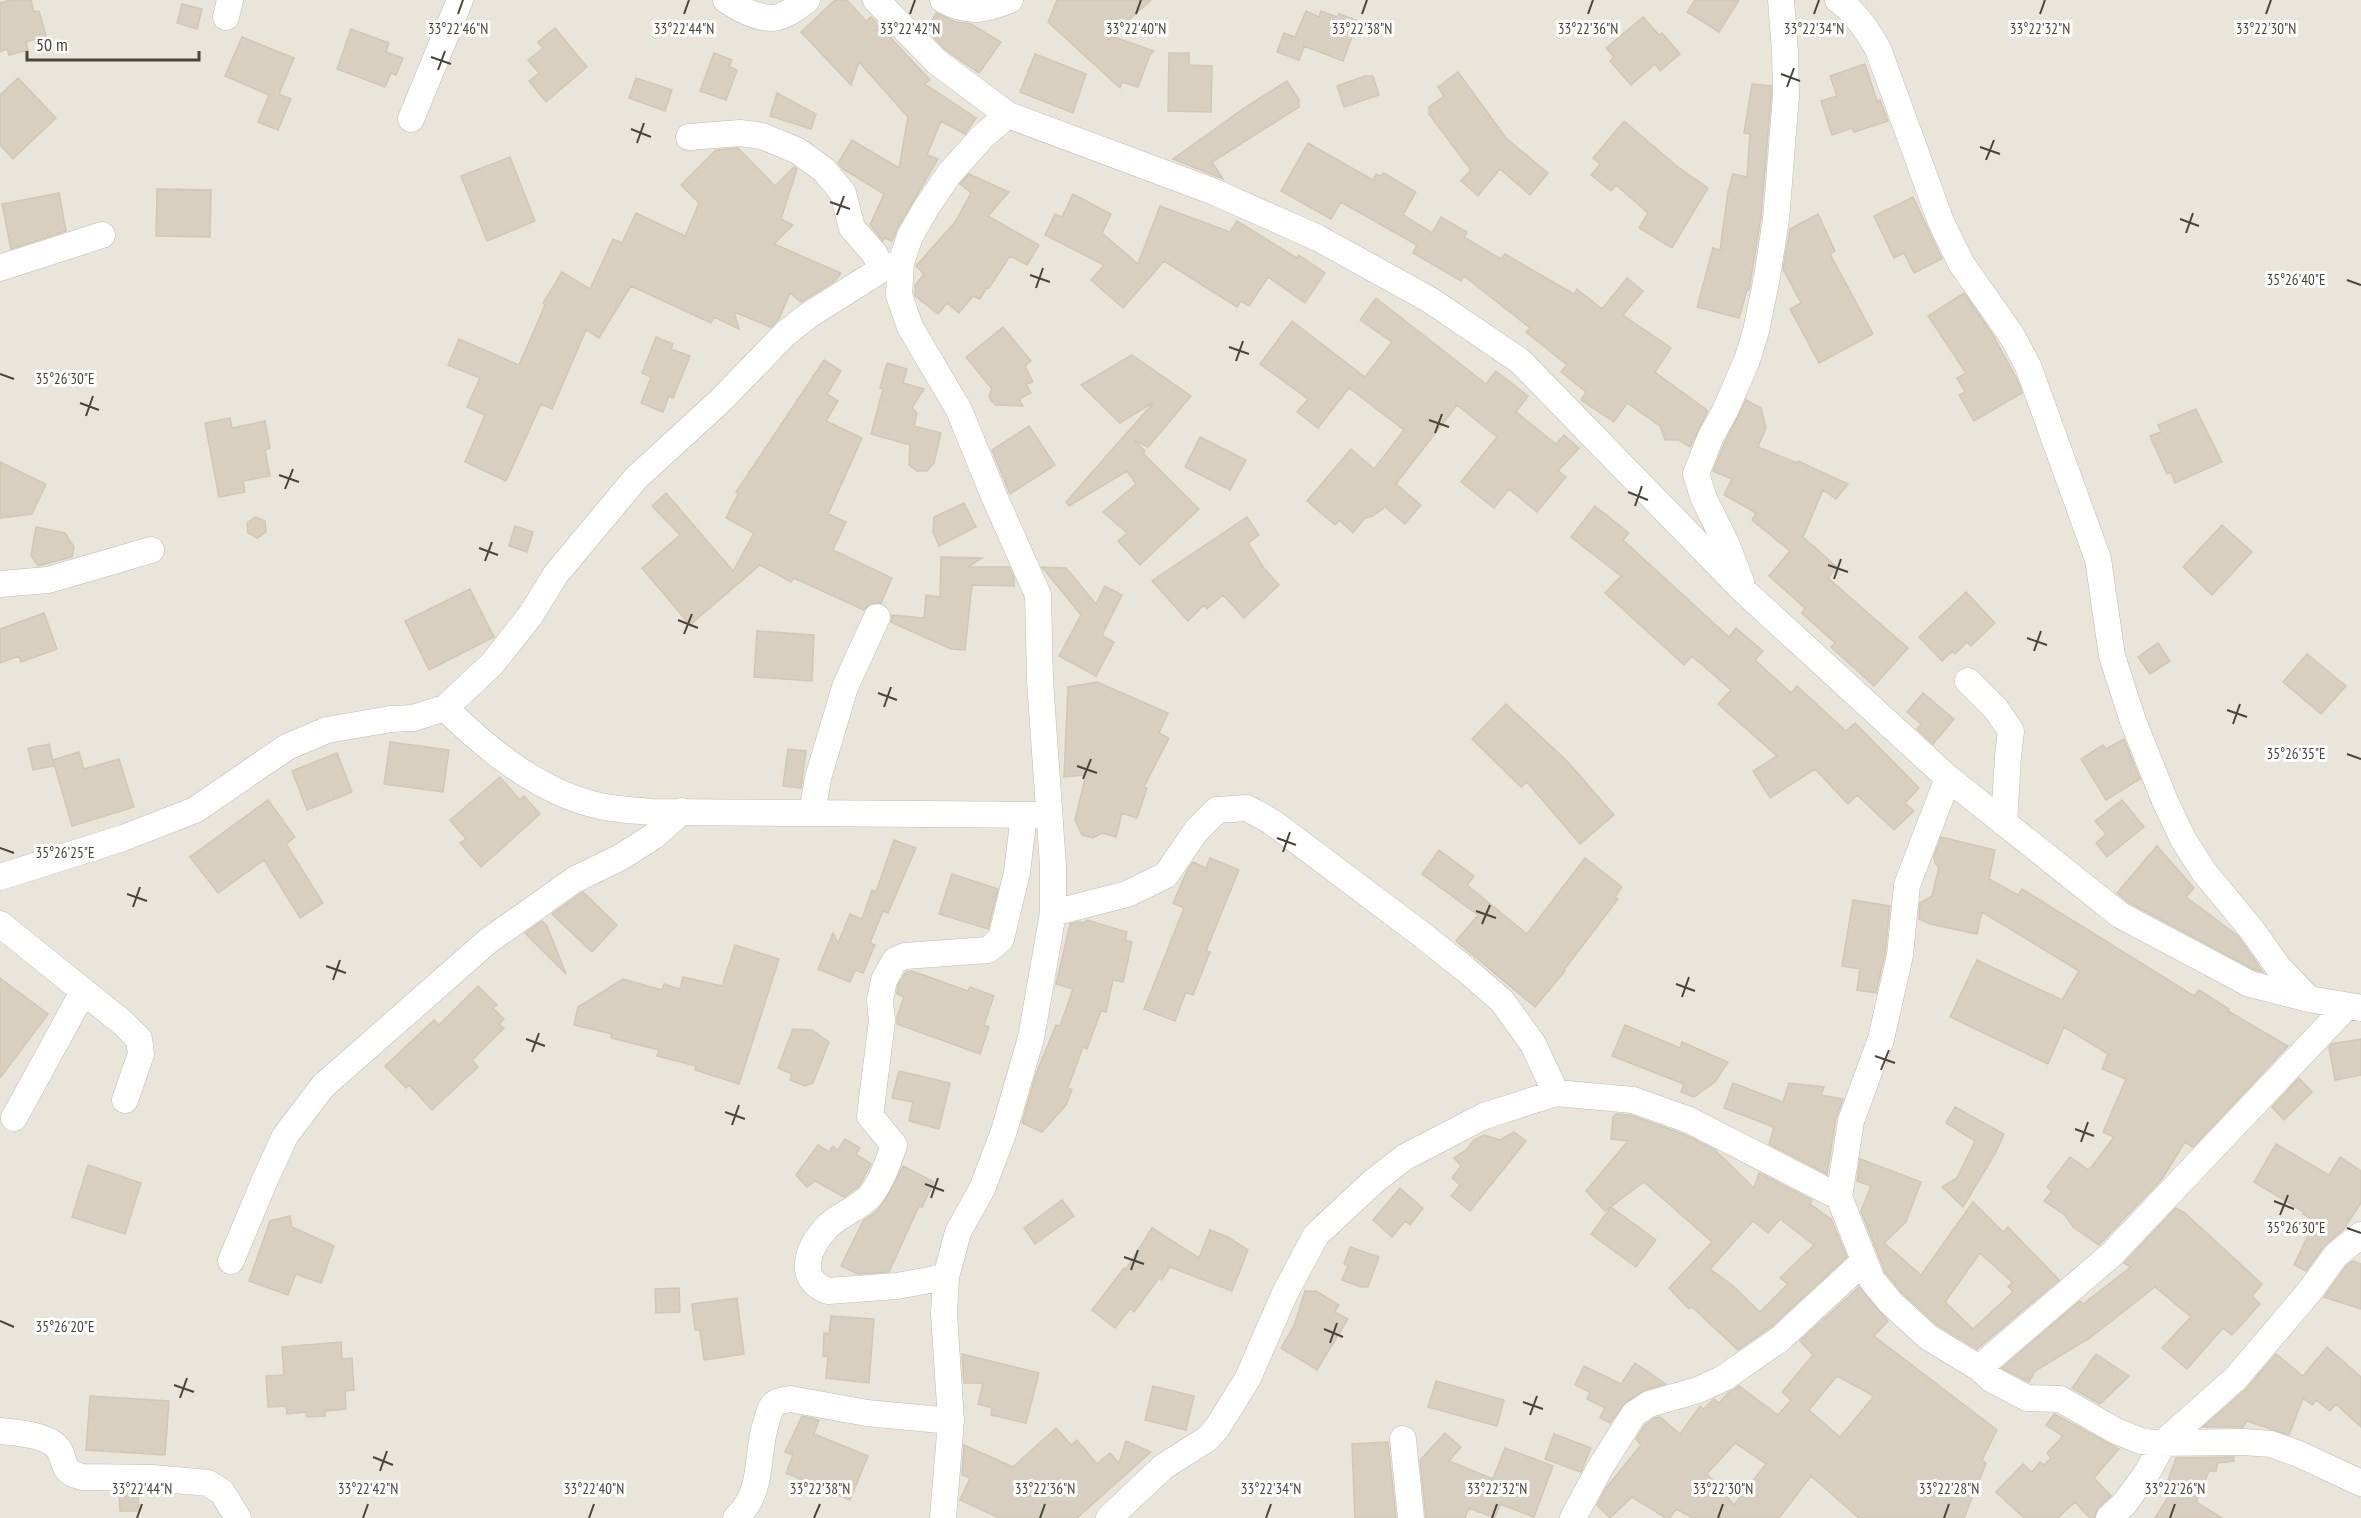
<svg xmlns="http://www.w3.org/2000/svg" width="2361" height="1518" font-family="'PT Sans Narrow',sans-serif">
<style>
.residential{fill:#eae5da}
.building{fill:#d8cfc1;stroke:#d3c7b4;stroke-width:1.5;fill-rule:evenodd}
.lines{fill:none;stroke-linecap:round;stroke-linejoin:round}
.minor-casing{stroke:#c2bbae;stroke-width:27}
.minor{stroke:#fff;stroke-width:26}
.ticks{fill:none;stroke:#4b4439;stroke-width:2}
.ticks-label{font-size:15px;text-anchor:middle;fill:#4b4439;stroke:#fff;stroke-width:6;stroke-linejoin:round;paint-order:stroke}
</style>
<rect width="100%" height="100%" fill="#f6f3ec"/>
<!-- residential -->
<path class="residential" d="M0,0H2361V1518H0Z"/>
<!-- building -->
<path class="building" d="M11,0H31L34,12L39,11L46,36L26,42L28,50L9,55L7,49L0,52V3Z
M835,0H847L866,21L871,17L930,80L925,84L976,118L965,134L941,121L927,155L938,159L897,229L892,241L885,238L883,241L870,225L884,194L843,169L838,163L852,140L899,168L908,117L859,62L851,85L801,32Z
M1057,0H1151L1111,36L1154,51L1150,55L1138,87L1122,82L1120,88L1048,22Z
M1695,0H1739L1719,32L1687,12Z
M182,4L202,9L197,29L177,23Z
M1306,11L1319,17L1321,11L1337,17L1339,14L1358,21L1343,61L1304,46L1299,60L1277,52L1284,33L1295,37Z
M936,13L956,22L971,24L1001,42L979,73L947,51L927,30Z
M1643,17L1659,35L1662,33L1680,54L1660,71L1655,64L1631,85L1610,61L1614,57L1606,48Z
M555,28L587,67L546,102L529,81L539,73L528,60L543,48L538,42Z
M351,29L389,43L386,52L403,58L396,75L391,73L385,87L337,69Z
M242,37L294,58L279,94L291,99L278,130L258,122L269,95L225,76Z
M714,53L732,60L729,66L737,70L726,100L700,91Z
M1169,53H1189V65L1212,66L1211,112L1168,111Z
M1035,54L1086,74L1073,113L1020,92Z
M1865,64L1877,101L1880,100L1888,121L1854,132L1852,128L1832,135L1821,101L1837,96L1830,76Z
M1458,72L1506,138L1548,173L1530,195L1500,169L1478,196L1461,181L1471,170L1429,114V107L1444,96L1438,87Z
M1365,76H1373L1379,95L1344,107L1337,86Z
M18,78L56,118L13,159L0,145V95Z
M636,78L672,90L665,111L629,98Z
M1287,81L1299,100V107L1212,162L1223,179L1173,159L1244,108Z
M1752,84L1771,86V96L1761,217L1749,290H1747L1739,318L1697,307L1713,248L1720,250L1728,192L1733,174L1747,177L1750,134L1744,133Z
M777,93L816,114L811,129L770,116Z
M1624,121L1678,167L1708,188L1672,248L1639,228L1648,213L1616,185L1611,191L1591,175L1600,164L1593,158Z
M1308,143L1373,180L1376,174L1381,176L1384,173L1416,192L1403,215L1432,233L1441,217L1467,232L1464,237L1501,259L1505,254L1574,294L1577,289L1602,309L1627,278L1643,291L1623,315L1671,348L1655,372L1708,411L1690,447L1679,440H1665L1660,426L1627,403L1614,422L1581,400L1586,392L1561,372L1567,365L1526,332L1530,328L1464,276L1461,281L1413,253L1417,245L1341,202L1331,219L1281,191Z
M738,148L775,186L794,167L797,169L781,219L793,225L774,244L841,273L835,281L801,302L790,293L779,319L771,327L734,312L739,329L714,317L711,323L631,286L599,338L586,330L552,409L541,404L506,481L465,462L485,415L467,407L480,378L448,365L459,339L519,365L545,305L543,303L562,272L590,289L613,239L622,243L636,213L685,236L699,203L681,185L716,150Z
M510,157L535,221L487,241L461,176Z
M969,174L1009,192L988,216L1039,245L1027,265L1010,256L989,288L987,287L980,299L973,296L959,313L947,303L938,314L915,296V285L924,274L916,266L955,222L971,193L960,184Z
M157,189L211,190L210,237L156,236Z
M59,193L66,231L11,249L2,204Z
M1073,194L1111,214L1102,233L1138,264L1160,206L1230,232L1237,221L1297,258L1299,255L1325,273L1305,303L1268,277L1249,306L1241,301L1237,307L1164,261L1123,308L1091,280L1104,265L1045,235L1055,214L1062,217Z
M1913,197L1942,259L1914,273L1904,253L1894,258L1874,216Z
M1818,214L1835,251L1830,254L1873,334L1819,363L1790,309L1801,303L1783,269L1790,229Z
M1964,293L1991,332L2017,379L2022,393L1974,421L1959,395L1965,392L1957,378L1966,373L1928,316Z
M1376,298L1486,384L1496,371L1528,396L1516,412L1556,444L1564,435L1579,448L1558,471L1566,477L1537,512L1509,489L1494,508L1461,482L1497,437L1457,405L1396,484L1421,505L1405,524L1385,507L1373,516L1365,518L1353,533L1339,520L1335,525L1307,501L1351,449L1374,469L1404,430L1349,388L1318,428L1297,412L1308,399L1260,364L1292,321L1365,377L1392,342L1360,320Z
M1003,327L1031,361L1025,366L1033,382L1026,384L1031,393L1019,399L1023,406L996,405L991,401L989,396L992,389L966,357Z
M656,337L673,344L671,349L690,356L673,398L669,396L663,412L641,403L651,377L642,373Z
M1132,355L1191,396L1148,447L1134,440L1145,451L1143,453L1199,509L1140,565L1118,541L1127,533L1103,512L1136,484L1127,471L1069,506L1066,502L1154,402L1120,423L1081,385Z
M824,360L841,371L827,394L838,401L826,421L862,438L828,514L846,522L833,550L892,578L881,603L869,604L864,610L794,578L791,582L760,565L690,625L642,568L680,535L652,506L666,493L733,571L754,533L726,518L738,494L736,492Z
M887,363L907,369L903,383L924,389L912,408L917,413L914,426L941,433L934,463L927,471H917L909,465L910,445L871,434L883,389L880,388Z
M1746,400L1761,408L1766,428L1758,447L1797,463L1798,461L1848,484L1836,499L1823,490L1803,537L1837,567L1828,578L1908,648L1874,686L1831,647L1835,643L1802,613L1805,608L1769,576L1790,551L1752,520L1756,513L1724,495L1732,479L1713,471L1725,442Z
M2196,409L2222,462L2175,483L2171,472L2167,474L2150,436L2161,432L2158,425Z
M230,418L232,428L265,421L270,448L265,450L270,476L243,481L245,492L219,497L205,423Z
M1029,426L1055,465L1010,494L992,450Z
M1200,437L1246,460L1230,490L1185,467Z
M0,462L46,484L32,514L0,518Z
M964,503L976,527L939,546L933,532L934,517Z
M1595,506L1629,533L1623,540L1729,637L1736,628L1763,651L1755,660L1791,693L1797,686L1846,731L1855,723L1919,788L1905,803L1914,811L1894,830L1857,795L1848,804L1815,769L1770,798L1753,771L1777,756L1718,704L1731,690L1692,656L1684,665L1605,593L1621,576L1571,537Z
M255,517L265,521L266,532L257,538L248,533L247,523Z
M1247,517L1259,535L1248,543L1264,568L1279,585L1244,618L1223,595L1207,609L1204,605L1188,621L1152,581Z
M2222,525L2252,552L2212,595L2183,567Z
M515,526L533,532L527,552L509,546Z
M36,527L65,533L74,547L72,557L38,566L31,555Z
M941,557L982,558L968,567H1009L1014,578V586L972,585L965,650L951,649L891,622L892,615L924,618L926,595L940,597Z
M1042,567L1066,568L1096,604L1105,586L1122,595L1103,633V636L1114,642L1096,676L1059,656L1081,615Z
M470,589L494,637L429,670L405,621Z
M1966,592L1995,623L1971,646L1967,642L1955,654L1952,651L1942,661L1919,637Z
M44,613L57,649L21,662L19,656L0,663V629Z
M757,631L814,635L812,681L754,677Z
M2158,643L2170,661L2150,674L2138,657Z
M2307,654L2346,686L2321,714L2283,682Z
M1097,682L1168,713L1159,733L1169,738L1144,787L1147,788L1137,818L1122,813L1116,837L1102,833L1093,838L1082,835L1075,820L1086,775L1064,777L1068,687Z
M1923,693L1954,719L1933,744L1917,729L1921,724L1907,712Z
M1506,704L1568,762L1614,815L1580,844L1527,782L1521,787L1472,739Z
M2124,739L2140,779L2106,800L2081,759L2103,745L2106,749Z
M390,742L449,750L443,792L384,784Z
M49,744L54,766L33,770L28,748Z
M788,749L806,751L801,788L783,786Z
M79,752L84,769L119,759L134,807L72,826L53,760Z
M337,753L352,792L307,810L292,771Z
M500,777L520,800L524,796L540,814L481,867L460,843L466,839L450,820Z
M268,800L295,837L286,844L323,903L300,918L264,860L218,893L190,857Z
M2122,800L2144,827L2107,857L2096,843L2106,834L2095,821Z
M1941,837L1995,850L1989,879L2018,895L2022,889L2194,996L2199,990L2229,1009L2228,1011L2288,1046L2193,1147L2185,1142L2162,1179L2099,1245L2073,1227L2065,1215L2044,1201L2052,1191L2047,1187L2070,1157L2089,1170L2114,1137L2103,1132L2126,1079L2102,1069L2108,1054L2064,1027L2048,1064L1950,1017L1977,960L2062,1000L2079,971L1982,912L1977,934L1930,924L1919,919L1920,903L1932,896L1939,867L1935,863L1934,856Z
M894,840L916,848L888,913L883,911L870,943L875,945L863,973L855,970L850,982L818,969L833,933L838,943L850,914L862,919L872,890L876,892Z
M2157,846L2194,888L2186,897L2238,936L2263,972L2255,970L2128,902L2117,893Z
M1439,850L1474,876L1467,885L1527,934L1585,858L1622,887L1615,897L1618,899L1564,970L1565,971L1535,1007L1456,941L1478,915L1422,874Z
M1210,858L1239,870L1206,951L1210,952L1193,995L1186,992L1175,1021L1144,1009L1184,908L1173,903L1187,871L1193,862L1206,868Z
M952,874L998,889L988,929L939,914Z
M583,892L617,925L592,952L552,914Z
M1853,900L1890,906L1885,953L1876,993L1857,990L1860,969L1842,966Z
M1087,920L1127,932L1125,940L1132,942L1123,982L1113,980L1106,1012L1101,1011L1087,1049L1083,1047L1068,1088L1072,1090L1066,1105L1042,1132L1022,1123L1036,1074L1056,1025L1060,1026L1073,989L1056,984L1070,924L1079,922L1083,923Z
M542,921L547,926L566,974L525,933Z
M735,945L779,959L739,1084L695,1070L696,1066L657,1056L659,1050L611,1038L612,1034L574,1025L578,1007L623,979L662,990L664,984L680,989L683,977L722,986Z
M912,971L968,991L970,987L994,996L984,1025L989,1027L980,1054L897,1024V1017L904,997L897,994L898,985L906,972Z
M0,978L48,1014L0,1078Z
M478,986L497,1005L493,1008L504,1019L499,1024L504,1028L472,1060L478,1067L432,1110L409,1085L406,1088L385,1066L434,1020L439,1025Z
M1625,1025L1680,1048L1682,1042L1728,1062L1715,1082L1694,1097L1681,1092L1684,1084L1612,1056Z
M793,1029L812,1030L829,1042L813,1083L805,1086L790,1080L792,1074L778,1068Z
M2361,1039V1075L2335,1080L2329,1047L2331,1044Z
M899,1071L950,1083L939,1129L909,1121L913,1102L892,1098Z
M2299,1078L2312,1092L2284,1120L2272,1107Z
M1733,1083L1783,1102L1789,1083L1824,1087L1821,1095L1843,1099L1836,1118L1827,1174L1769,1144L1774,1127L1724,1108Z
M1955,1107L2004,1134L1996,1152L1963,1207L1942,1187L1957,1178L1975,1141L1946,1123Z
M1616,1114L1630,1115L1683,1134L1715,1150L1754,1188L1759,1173L1812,1200L1810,1204L1831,1219L1847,1257L1771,1327L1738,1350L1692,1307L1689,1309L1669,1288L1712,1242L1644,1182L1605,1211L1586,1191L1628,1141L1611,1139L1613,1117ZM1780,1219L1814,1245L1780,1278L1788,1284L1760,1312L1732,1285L1710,1269L1753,1221L1768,1233Z
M1514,1132L1526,1141L1470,1211L1451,1196L1460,1185L1452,1178L1461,1166L1454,1158L1466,1150L1474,1140L1484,1135L1500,1140Z
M845,1139L860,1148L856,1154L871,1164L859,1186L844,1197L815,1181L807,1187L796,1175L818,1145L829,1152L833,1146L838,1150Z
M2276,1144L2329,1175L2340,1157L2361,1171V1203L2343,1230L2324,1246L2306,1271L2294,1265L2315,1221L2303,1214L2304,1212L2254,1182Z
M1860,1159L1921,1182L1906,1222L1884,1243L1921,1275L1973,1202L2003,1232L2008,1227L2059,1280L1977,1349L1937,1325L1901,1292L1885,1272L1861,1211L1871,1186L1857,1181ZM1980,1253L2013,1283L2008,1286L2013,1292L1973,1329L1945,1302Z
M88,1165L141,1183L125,1234L72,1217Z
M903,1166L934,1182L922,1207L919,1206L889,1272L858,1274L841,1266L863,1221L877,1211L886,1199Z
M1400,1188L1423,1208L1410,1225L1405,1221L1392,1237L1373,1220Z
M1062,1200L1074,1216L1035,1244L1024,1228Z
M1611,1207L1656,1240L1636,1267L1591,1234Z
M2176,1208L2185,1213L2262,1284L2252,1296L2260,1304L2232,1335L2223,1328L2187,1369L2162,1348L2191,1317L2155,1287L2090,1338L2035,1371L2029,1382L2002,1368L2080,1301L2083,1304L2131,1267L2124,1263Z
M290,1216L292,1227L334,1246L321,1283L296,1274L288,1295L249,1281L270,1221Z
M1152,1228L1199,1258L1210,1230L1228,1237L1248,1250L1232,1291L1170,1267L1162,1280L1159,1278L1134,1312L1130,1309L1115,1328L1092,1310L1124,1268L1126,1269Z
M1350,1247L1379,1257L1368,1287H1361L1342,1280L1348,1266L1344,1264Z
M2353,1261L2361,1264V1309L2324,1297L2347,1265Z
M1859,1287L1888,1321L1874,1336L1997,1430L1982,1460L1986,1463L1964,1518H1859L1811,1476L1779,1518H1693L1676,1509L1670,1518H1666L1632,1497L1610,1518L1597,1505L1606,1488L1641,1445L1636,1439L1645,1425L1655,1418L1660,1417L1680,1434L1700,1406L1704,1409L1714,1399L1719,1403L1728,1393L1739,1386L1778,1415L1791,1400L1782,1392L1813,1355L1800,1341ZM1837,1376L1874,1396L1840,1437L1809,1410ZM1735,1443L1766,1464L1734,1505L1707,1474Z
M679,1288L680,1312L656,1313L655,1289Z
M1305,1291H1316L1339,1305L1335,1312L1348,1319L1317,1370L1281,1348L1294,1326Z
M737,1298L744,1354L704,1360L700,1330H695L692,1304Z
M831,1316L874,1319L869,1383L826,1378L828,1357L823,1356L824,1333L829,1334Z
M341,1342L342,1359L352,1358L354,1390L345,1391L346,1409L325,1411V1416L307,1417L306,1412L287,1414L286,1406L268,1407L266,1376L284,1375L282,1347Z
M2327,1347L2361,1377V1427L2336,1404L2330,1411L2316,1400L2312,1405L2303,1398L2289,1435L2247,1421L2243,1427H2203L2246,1389L2276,1354L2303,1376Z
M962,1354L1039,1373L1026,1423L991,1415L992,1408L978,1404L983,1383H964Z
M2096,1354L2129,1376L2100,1404L2072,1388Z
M1635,1363L1666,1384L1645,1390L1626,1402L1610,1423L1600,1418L1605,1408L1587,1399L1590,1392L1575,1385L1584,1366L1621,1384Z
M1436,1381L1504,1400L1497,1426L1428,1407Z
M1153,1386L1194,1396L1186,1430L1145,1420Z
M90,1396L169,1401L165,1455L86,1450Z
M2054,1414L2119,1449L2094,1478L2111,1496L2098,1508L2094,1518H2090L2075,1502L2058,1518H2024L1996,1492L2023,1464L2032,1472L2040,1462L2044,1465L2051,1458L2047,1453L2063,1436L2046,1425Z
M802,1416L819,1420L814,1434L868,1456L850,1500L821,1488L819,1492L800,1484L802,1480L786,1473L793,1455L785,1452Z
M1056,1428L1071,1445L1077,1440L1097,1464L1110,1453L1119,1463L1126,1441L1151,1452L1077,1518H999L960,1500L970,1478L962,1475L964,1445L1013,1467Z
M1445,1433L1461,1447L1449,1461L1493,1479L1505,1448L1553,1466L1534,1517L1500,1504L1495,1518L1469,1508L1465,1518H1426L1420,1460Z
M1554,1434L1591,1448L1581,1472L1545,1459Z
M1388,1442L1396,1518H1355L1352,1444Z
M2234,1457V1461L2218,1463L2216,1471H2209L2196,1502L2222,1518H2155L2175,1486L2167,1483L2176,1458Z
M119,1493H138L139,1511H120Z"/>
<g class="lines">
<!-- minor casing -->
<g class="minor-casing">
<path id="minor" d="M726,0C738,8 756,18 772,18C784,18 797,7 807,0
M876,0L937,62L1008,115L1212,191L1318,238L1430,300L1520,361L1744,591L1948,778L2120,915L2250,984L2309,999L2361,1008
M943,0C968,14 985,10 1010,0
M1838,0C1856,13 1867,30 1878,49L1941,222L1961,263L2012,336L2028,366L2098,559L2112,656L2133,721L2165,801L2183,839L2204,872L2252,930L2279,968L2309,999
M226,17L230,0
M411,119L460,0
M689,137L740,133L762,136L798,151L824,170L843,193L852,228L874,253L882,269
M0,268L102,235
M1741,582L1726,543L1704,499L1696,474L1711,436L1725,411L1747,360L1756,331L1767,277L1776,219L1786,96L1785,51L1781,0
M0,584L48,580L151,550
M1968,681L1996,709L2011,731L2008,756L2004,823
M445,708C488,750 540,793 600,806C617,810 634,810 651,812L1041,815
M812,812L818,778L845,687L877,617
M0,877L123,838L195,810L287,747L327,730L391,719L413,718L445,708L492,664L530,616L556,574L636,478L720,401L785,334L809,315L882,269L901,263
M1053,913L1127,894L1166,875L1196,831L1217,810L1247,808L1272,822L1421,934L1465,969L1502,1001L1533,1044L1556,1093
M0,924L123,1023L139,1039L141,1054L125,1100
M14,1118L83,992
M1839,1197L1872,1280L1890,1302L1928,1337L1979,1368L1991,1379L2027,1398L2060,1399L2116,1431L2141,1441L2154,1443L2244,1442L2271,1444L2299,1454L2361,1483
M231,1261L264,1182L285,1136L323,1086L488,941L574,880L621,857L654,836L682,811
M946,1277L897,1286L828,1291C794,1279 809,1245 829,1225C841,1214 861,1207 870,1196C882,1181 888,1163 894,1145L870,1116L882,1021L880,1000L884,980L895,960L905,956L988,950L1001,939L1017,872L1024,815
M1979,1368L2111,1255L2347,1006
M0,1431C17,1433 43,1434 56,1446C69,1458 56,1470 82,1477L153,1478L208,1483L222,1492L238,1518
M1403,1439L1411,1518
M736,1518C765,1490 755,1458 766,1423C768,1418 769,1409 773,1405C777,1401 784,1400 790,1399L867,1413L951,1421
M943,1518L951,1421L944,1314L946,1277L958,1232L982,1189L1004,1131L1031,1038L1053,913V866L1040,681L1038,595L994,496L959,410L910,327L899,295L901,263L910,236L926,208L949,174L983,136L1008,115
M1109,1518L1163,1467L1207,1439L1217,1428L1248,1378L1285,1293L1316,1235L1374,1181L1405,1157L1484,1116L1556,1093L1633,1100L1689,1120L1839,1197L1851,1121L1881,1039L1900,955L1907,885L1948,778
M1573,1518L1601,1466L1634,1414L1649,1404L1698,1390L1724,1378L1780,1339L1863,1262
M2109,1518L2125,1503L2148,1471L2164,1442L2236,1378L2309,1292L2336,1255L2361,1235"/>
</g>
<!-- minor -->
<use href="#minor" class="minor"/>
</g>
<!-- ticks -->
<path class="ticks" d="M458,14L463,0M684,14L689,0M910,14L915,0M1136,14L1141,0M1362,14L1367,0M1588,14L1593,0M1814,14L1819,0M2040,14L2045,0M2266,14L2271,0M431,57L451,64M438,70L445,51M1781,74L1800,81M1787,87L1794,68M631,129L651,137M637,143L644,123M1980,147L2000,154M1986,160L1994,140M830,202L850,209M837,215L844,196M2180,219L2199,226M2186,233L2193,213M1030,275L1050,282M2347,280L2361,285M1036,288L1043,268M1229,347L1249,354M1236,361L1243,341M0,374L14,379M80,403L99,410M86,416L93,396M1429,420L1449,427M1435,433L1442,414M279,475L299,482M285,489L293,469M1628,492L1648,500M1635,506L1642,486M479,548L498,555M485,561L492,542M1828,565L1848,572M1834,579L1841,559M678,620L698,628M684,634L692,614M2027,638L2047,645M2034,651L2041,631M878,693L897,700M884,707L891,687M2227,710L2247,717M2233,724L2240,704M2347,754L2361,759M1077,766L1097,773M1083,779L1091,759M1277,838L1296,845M0,848L14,853M1283,852L1290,832M127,894L147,901M133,907L140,887M1476,911L1496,918M1482,924L1490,905M326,966L346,973M333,980L340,960M1676,984L1695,991M1682,997L1689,977M526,1039L545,1046M532,1052L539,1033M1875,1056L1895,1063M1881,1070L1889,1050M725,1112L745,1119M732,1125L739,1105M2075,1129L2094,1136M2081,1142L2088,1122M925,1184L944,1191M931,1198L938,1178M2274,1201L2294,1209M2280,1215L2288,1195M2347,1228L2361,1233M1124,1257L1144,1264M1131,1270L1138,1250M0,1321L14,1327M1324,1329L1343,1337M1330,1343L1337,1323M174,1385L194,1392M180,1398L187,1378M1523,1402L1543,1409M1530,1415L1537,1396M373,1457L393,1465M380,1471L387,1451M137,1518L142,1504M363,1518L368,1504M589,1518L594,1504M814,1518L820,1504M1040,1518L1045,1504M1266,1518L1271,1504M1492,1518L1497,1504M1718,1518L1723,1504M1944,1518L1949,1504M2170,1518L2175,1504"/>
<g class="ticks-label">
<text x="458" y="34">33°22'46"N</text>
<text x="684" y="34">33°22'44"N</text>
<text x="910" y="34">33°22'42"N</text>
<text x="1136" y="34">33°22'40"N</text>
<text x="1362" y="34">33°22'38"N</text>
<text x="1588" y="34">33°22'36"N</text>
<text x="1814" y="34">33°22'34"N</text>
<text x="2040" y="34">33°22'32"N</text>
<text x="2266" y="34">33°22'30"N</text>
<text x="2296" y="285">35°26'40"E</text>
<text x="65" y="384">35°26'30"E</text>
<text x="2296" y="759">35°26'35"E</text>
<text x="65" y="858">35°26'25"E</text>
<text x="2296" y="1233">35°26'30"E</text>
<text x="65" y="1332">35°26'20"E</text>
<text x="142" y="1494">33°22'44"N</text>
<text x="368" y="1494">33°22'42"N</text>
<text x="594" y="1494">33°22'40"N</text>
<text x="820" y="1494">33°22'38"N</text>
<text x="1045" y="1494">33°22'36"N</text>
<text x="1271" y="1494">33°22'34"N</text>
<text x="1497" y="1494">33°22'32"N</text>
<text x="1723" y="1494">33°22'30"N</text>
<text x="1949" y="1494">33°22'28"N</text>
<text x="2175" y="1494">33°22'26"N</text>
</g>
<!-- scale -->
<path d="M27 51v9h172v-9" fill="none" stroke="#4b4439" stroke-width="3"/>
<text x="36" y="51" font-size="18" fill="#4b4439" stroke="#ffffff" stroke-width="4.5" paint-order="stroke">50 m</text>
</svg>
